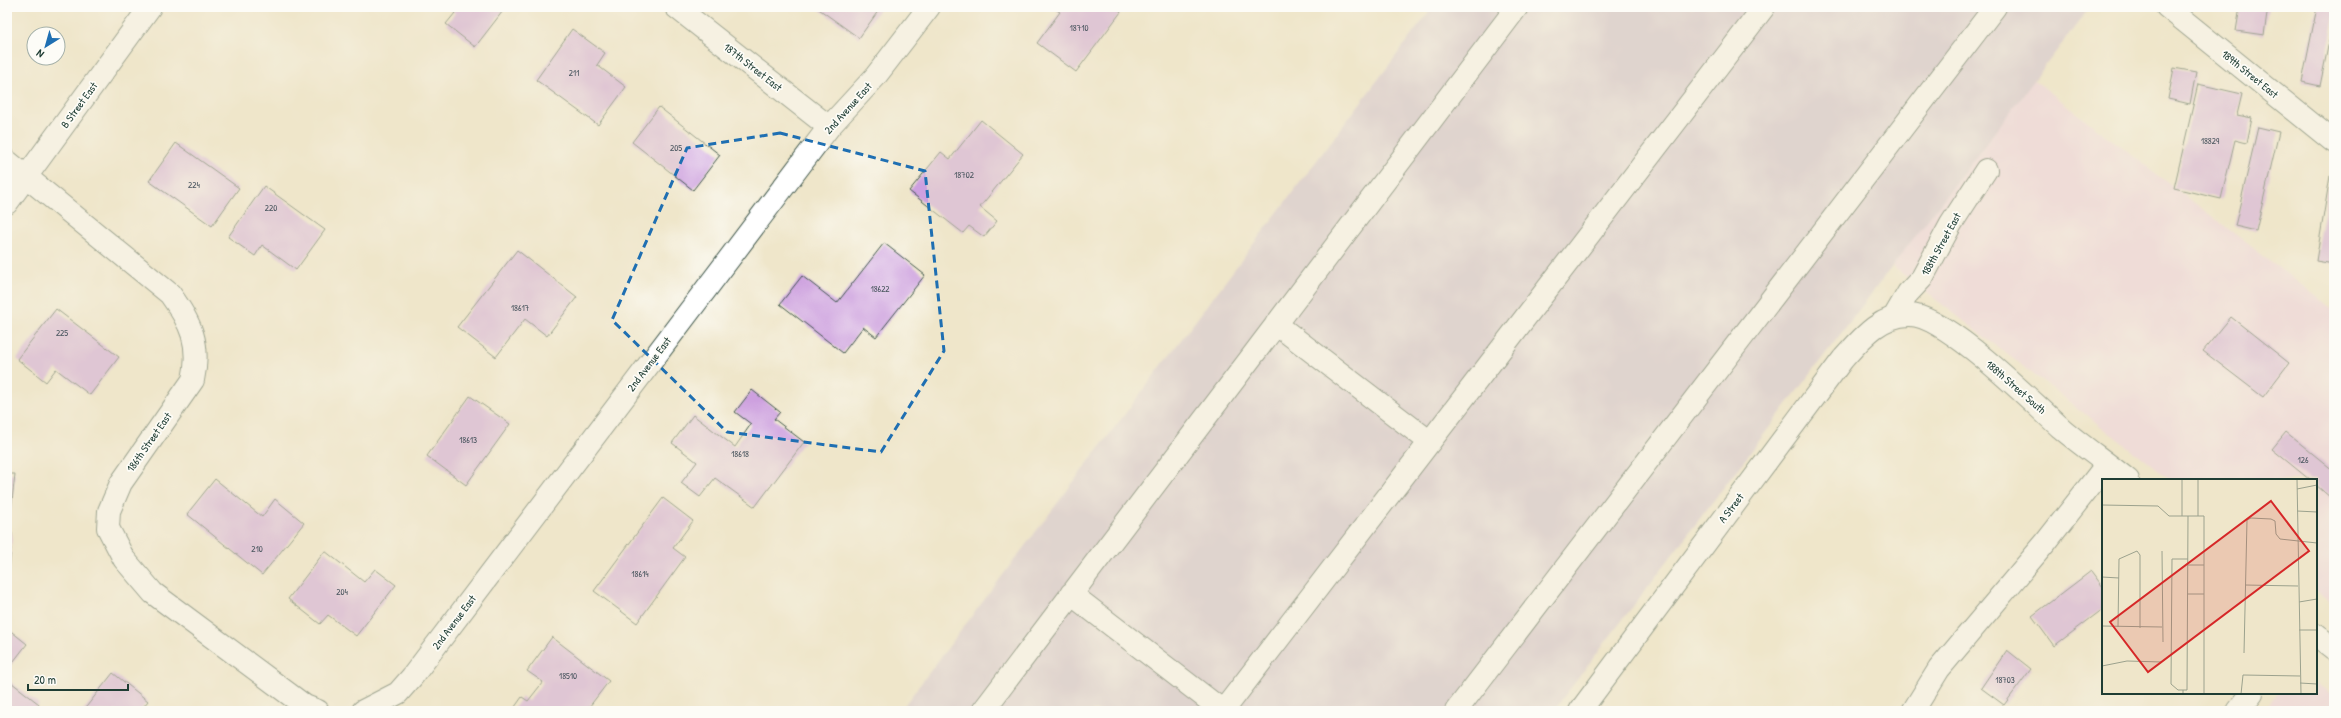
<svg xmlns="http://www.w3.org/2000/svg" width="2341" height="718" font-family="'Patrick Hand',sans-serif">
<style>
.built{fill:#efd0e6}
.industrial{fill:#cdbed2}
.building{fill:#cda0df}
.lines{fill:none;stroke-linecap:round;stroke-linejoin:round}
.minor-casing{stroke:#3e564a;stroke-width:24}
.minor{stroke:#fff;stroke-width:22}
.marked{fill:none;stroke:#1f6fb2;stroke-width:3;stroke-dasharray:8 5;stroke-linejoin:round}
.labels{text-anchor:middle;stroke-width:3.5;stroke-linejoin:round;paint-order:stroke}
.number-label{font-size:9px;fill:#4a565f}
.street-label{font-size:11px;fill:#1f3d34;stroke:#fdfcf7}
.inset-road{fill:none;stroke:#9ca28e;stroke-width:1}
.view{fill:#d62828;fill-opacity:0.15;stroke:#d62828;stroke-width:2}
.inset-edge{fill:none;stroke:#1f3d34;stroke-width:2}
</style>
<rect width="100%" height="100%" fill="#fdfcf7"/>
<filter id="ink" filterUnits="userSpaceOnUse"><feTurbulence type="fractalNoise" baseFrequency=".025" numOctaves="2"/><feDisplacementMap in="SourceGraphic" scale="8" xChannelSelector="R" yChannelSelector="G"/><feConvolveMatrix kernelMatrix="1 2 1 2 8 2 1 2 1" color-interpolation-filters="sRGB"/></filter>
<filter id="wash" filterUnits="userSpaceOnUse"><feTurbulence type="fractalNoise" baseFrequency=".012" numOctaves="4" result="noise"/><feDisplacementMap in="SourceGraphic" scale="16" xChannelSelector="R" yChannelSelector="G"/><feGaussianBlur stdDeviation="0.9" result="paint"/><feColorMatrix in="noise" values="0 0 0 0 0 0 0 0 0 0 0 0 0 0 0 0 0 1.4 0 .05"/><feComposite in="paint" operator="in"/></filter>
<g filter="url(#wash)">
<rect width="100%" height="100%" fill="#efe6ca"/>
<!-- built -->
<path class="built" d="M2034,80L2334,310V605L2316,592V480H2171L1892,266Z
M2316,683L2334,696V711H2264L2278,693H2316Z"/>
<!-- industrial -->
<path class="industrial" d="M1433,7H2090L1553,711H900Z"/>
<g id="blocks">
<!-- building -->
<path class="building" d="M448,7H506L475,47L446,24L455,13Z
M816,7H881L859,38Z
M1052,7H1115L1121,12L1076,72L1037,43L1060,12Z
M2240,7H2268L2264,35L2236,31Z
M2317,7H2334V17L2320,86L2302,82Z
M572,29L605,53L597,65L626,87L598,125L536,80Z
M2174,68L2196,72L2190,104L2168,99Z
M2198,84L2242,94L2237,115L2252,118L2247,143L2235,140L2221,199L2174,188Z
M659,107L720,155L693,190L632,142Z
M981,120L1023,154L980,207L997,221L984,237L969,226L963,233L909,191L941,152L950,159Z
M2258,127L2279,132L2256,231L2235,226Z
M176,143L239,188L212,226L149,181Z
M2330,176L2334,177V264L2316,261Z
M264,186L325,230L296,270L262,245L255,256L228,237Z
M884,243L925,275L876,337L863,327L843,353L780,304L802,276L837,303Z
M517,250L577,297L547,336L525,319L496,357L457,327Z
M56,309L119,357L90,395L56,369L46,382L17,359Z
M2231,317L2289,363L2263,397L2203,351Z
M752,390L780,412L774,419L804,442L755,507L715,478L700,497L681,483L697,462L672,443L693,415L735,447L751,424L735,412Z
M470,396L510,424L466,485L427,456Z
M2286,432L2334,471V494L2331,498L2316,485V480H2310L2272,449Z
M7,474H15L11,510H7Z
M215,479L262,517L275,499L304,523L262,575L187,514Z
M663,498L693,521L673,548L685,557L637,623L594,591Z
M7,533H12L9,573H7Z
M325,551L364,582L375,569L396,585L356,636L328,615L320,624L288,599Z
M2091,571L2103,587V609L2054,646L2032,616Z
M7,628L27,644L7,670Z
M552,637L609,681L586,711H512L522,697L528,701L543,682L527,671Z
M2007,650L2031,669L2004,705L1981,688Z
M113,673L148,701L140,711H83Z
M7,679L39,704L34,711H7Z"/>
</g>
</g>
<g filter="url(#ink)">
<use href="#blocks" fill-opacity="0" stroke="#3e564a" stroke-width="1"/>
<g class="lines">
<!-- minor casing -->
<g class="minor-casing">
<path id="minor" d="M676,7L829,127
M2167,7L2334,142
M7,161L170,294C191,323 201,344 193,380L121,483L109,511L108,528L124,559L153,593L305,706L318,711
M7,203L150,7
M1894,317L1908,293L1922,278L1951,224L1986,170
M1276,324L1430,442
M1071,594L1223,711
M2316,635L2334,649
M363,711L398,693L412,677L829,127L875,77L929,7
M983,711L1517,7
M1223,711L1764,7
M1456,711L1995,7
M1580,711L1843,359C1862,338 1879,316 1909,315C1945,314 2032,402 2061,428C2082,446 2106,462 2128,480
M1913,711L1939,669L2046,542L2107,464
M2238,711L2252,693"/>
</g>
<!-- minor -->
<use href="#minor" class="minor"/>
</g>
</g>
<!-- marked area -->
<path d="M0 0H2341V718H0ZM780,133L925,171L944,351L881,452L727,432L612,320L687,148Z" fill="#efe6ca" fill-opacity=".55" fill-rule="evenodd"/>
<path class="marked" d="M780,133L925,171L944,351L881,452L727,432L612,320L687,148Z"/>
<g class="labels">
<!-- number labels -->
<g class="number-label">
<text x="1079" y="31">18710</text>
<text x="574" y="76">211</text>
<text x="2210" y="144">18829</text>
<text x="676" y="151">205</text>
<text x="964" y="178">18702</text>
<text x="194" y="188">224</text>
<text x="271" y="211">220</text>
<text x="880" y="292">18622</text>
<text x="520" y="311">18617</text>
<text x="62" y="336">225</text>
<text x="468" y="443">18613</text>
<text x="740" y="457">18618</text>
<text x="2303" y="463">126</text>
<text x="257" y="552">210</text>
<text x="640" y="577">18614</text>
<text x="342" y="595">204</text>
<text x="568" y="679">18510</text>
<text x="2005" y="683">18703</text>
</g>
<!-- street labels -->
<g class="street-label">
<text transform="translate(753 67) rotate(38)" y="4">187th Street East</text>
<text transform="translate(2250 74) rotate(39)" y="4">189th Street East</text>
<text transform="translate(79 105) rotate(-54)" y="4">B Street East</text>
<text transform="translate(848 108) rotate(-48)" y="4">2nd Avenue East</text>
<text transform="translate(1941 244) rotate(-61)" y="4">188th Street East</text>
<text transform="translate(649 364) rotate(-53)" y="4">2nd Avenue East</text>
<text transform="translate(2016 387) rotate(41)" y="4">188th Street South</text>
<text transform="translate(149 442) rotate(-55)" y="4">186th Street East</text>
<text transform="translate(1731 508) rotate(-53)" y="4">A Street</text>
<text transform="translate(454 622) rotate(-53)" y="4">2nd Avenue East</text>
</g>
</g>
<!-- overview -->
<g transform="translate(2102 479)">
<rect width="215" height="215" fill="#efe6ca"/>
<path class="inset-road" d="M195,0L199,215M195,10L215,6M0,26L56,27L67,37H102V215M195,32L215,33M80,37V0M96,37V0M60,72L61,163M86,86H102M0,98L17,99M143,106L196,107M85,115H102M197,123L215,120M0,147L60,148M16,148L17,80L35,72L38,76V149M197,151H215M142,174L145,41L149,39L169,40L173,42L174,55L178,60L215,64M0,187L25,182L60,183M198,204L215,205M81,211H76L69,205L70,80H86M81,215V211H85L86,37M139,215L141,196L198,197"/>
<path class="view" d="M169,22L207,72L46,193L8,143Z"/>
<rect width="215" height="215" class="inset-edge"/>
</g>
<!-- margin -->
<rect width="2341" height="718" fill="none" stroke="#fdfcf7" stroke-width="24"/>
<!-- north arrow -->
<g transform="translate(46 46) rotate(217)"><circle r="19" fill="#fdfcf7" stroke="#a4b0a9"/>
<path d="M0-3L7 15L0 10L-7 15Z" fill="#1f6fb2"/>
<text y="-6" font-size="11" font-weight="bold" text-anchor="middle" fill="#1f3d34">N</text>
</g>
<!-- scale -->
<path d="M28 684v6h100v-6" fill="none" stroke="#1f3d34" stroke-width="2"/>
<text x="34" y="684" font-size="12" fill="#1f3d34" stroke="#fdfcf7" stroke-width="3" paint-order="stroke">20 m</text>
</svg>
